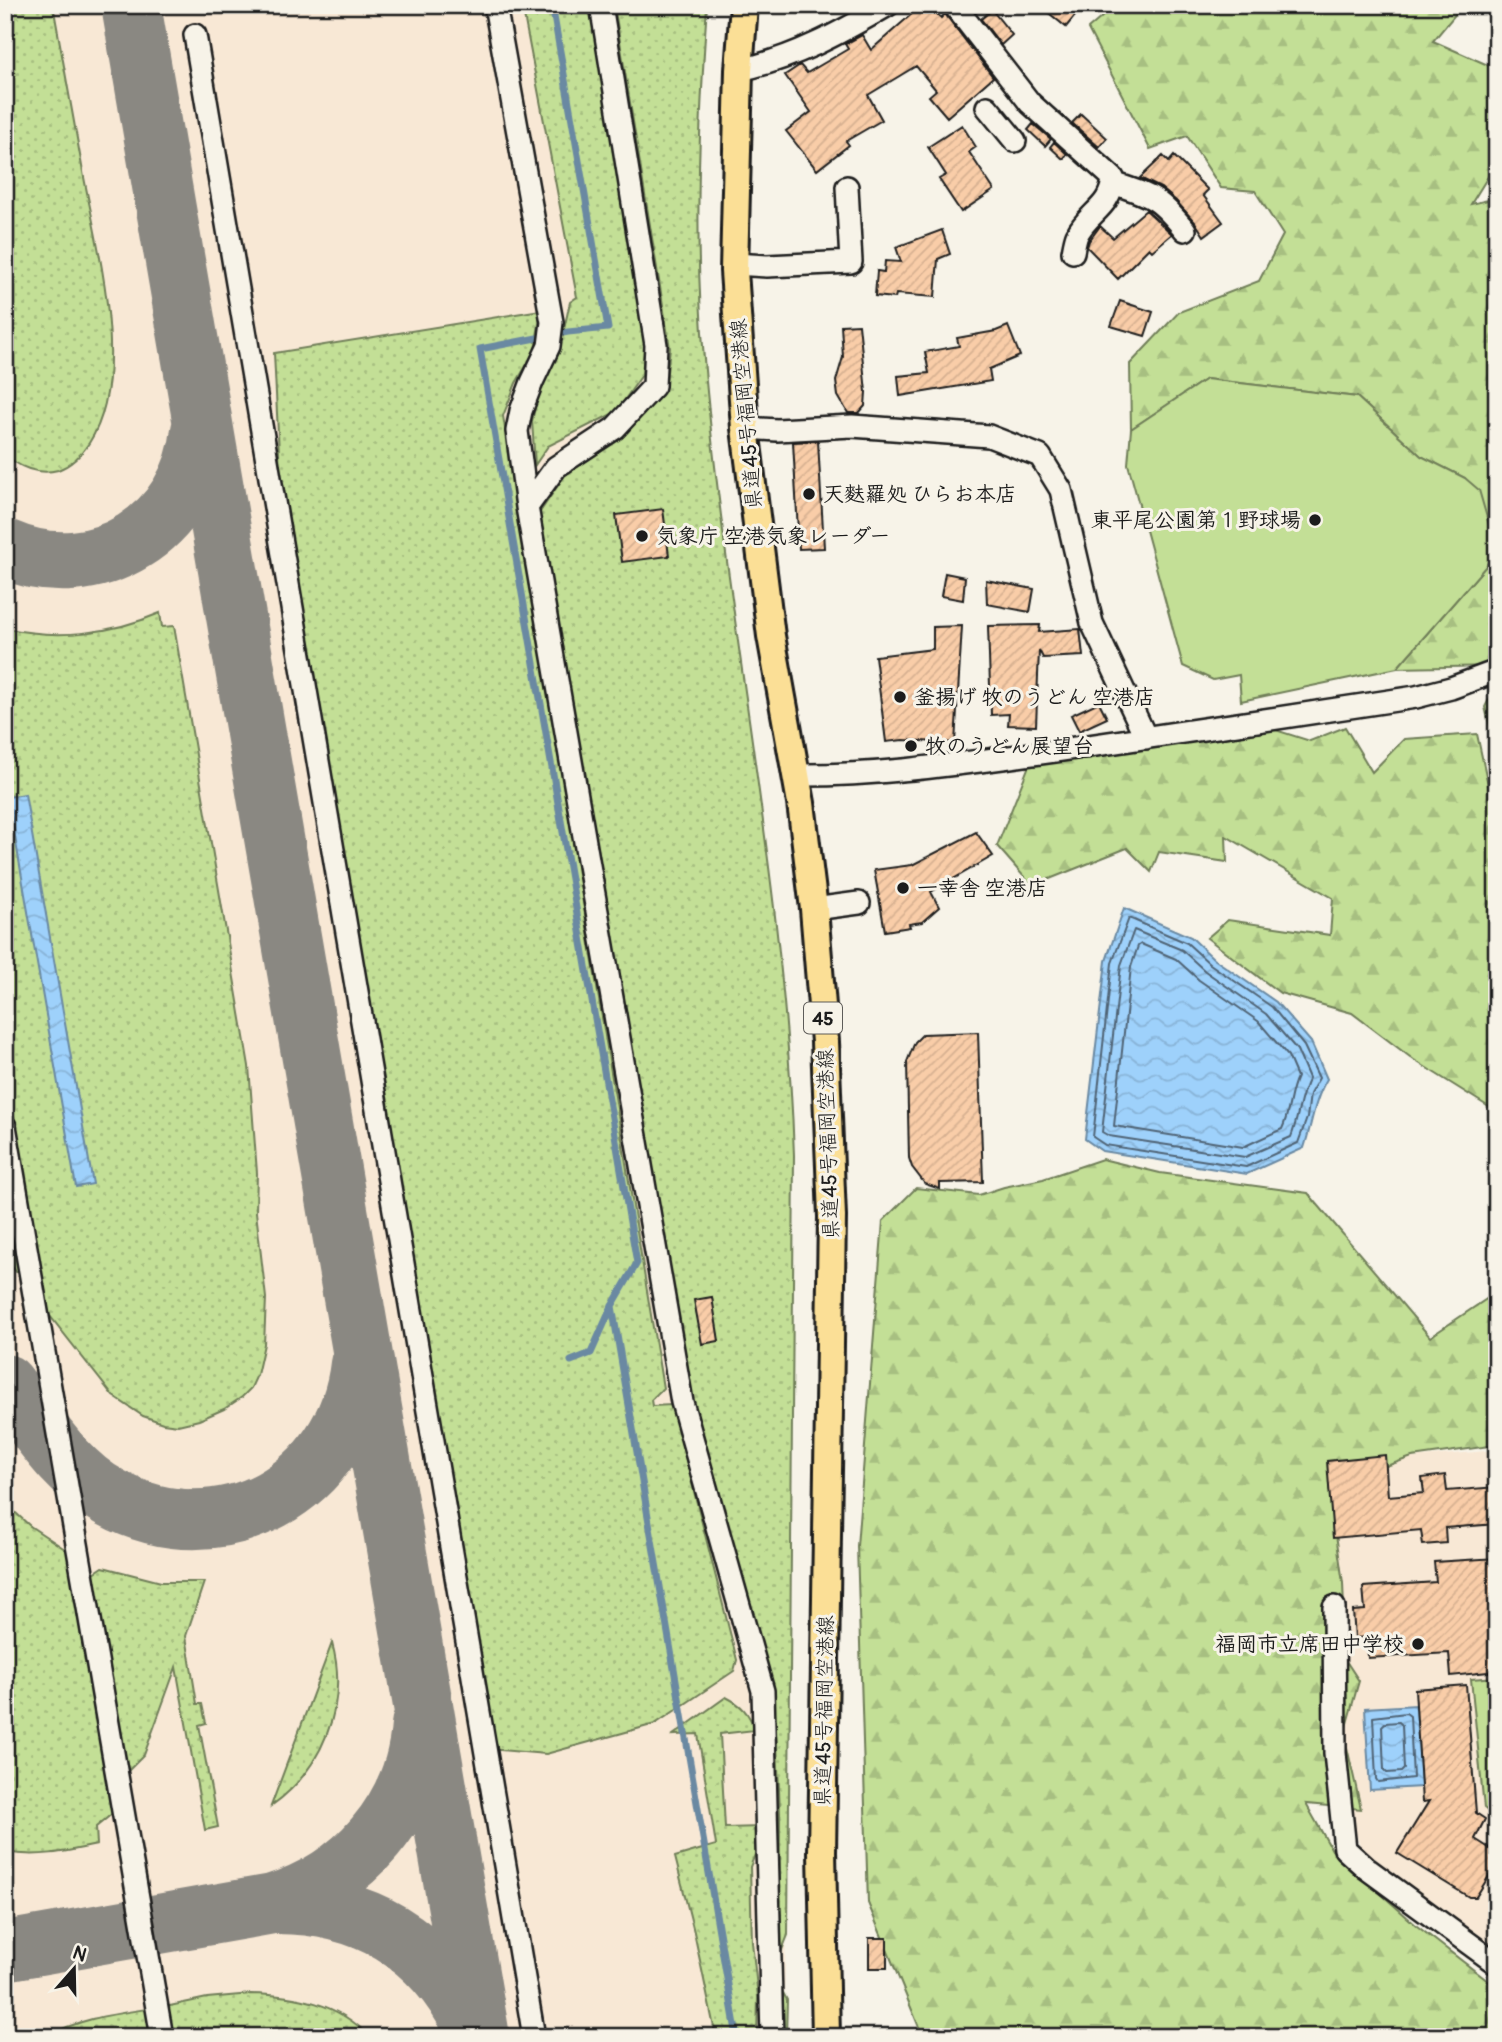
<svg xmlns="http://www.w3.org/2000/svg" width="1502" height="2042" font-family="Pangolin,'Klee One',sans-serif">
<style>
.built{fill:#f8e8d5}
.grass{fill:url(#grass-dots);stroke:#707e59;stroke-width:2}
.forest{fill:url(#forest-firs);stroke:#707e59;stroke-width:2}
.pitch{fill:#c3df96;stroke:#707e59;stroke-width:2}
.water{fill:url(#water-waves);stroke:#6a89a2;stroke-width:2}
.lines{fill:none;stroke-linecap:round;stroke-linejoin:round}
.shore{stroke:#506475;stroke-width:2}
.stream{stroke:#6a89a2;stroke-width:7}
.taxiway{stroke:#8a8882;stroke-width:60}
.building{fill:url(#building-hatch);stroke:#1c1c1c;stroke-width:2}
.minor-casing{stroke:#1c1c1c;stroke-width:26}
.major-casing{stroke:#1c1c1c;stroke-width:32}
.minor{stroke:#f7f3e8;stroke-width:21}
.major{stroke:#fbdf96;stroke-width:26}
.poi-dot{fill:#1c1c1c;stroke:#f7f3e8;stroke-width:2.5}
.labels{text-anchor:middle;stroke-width:6;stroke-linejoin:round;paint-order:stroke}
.shield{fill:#f7f3e8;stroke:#5e5c59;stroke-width:2}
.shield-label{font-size:19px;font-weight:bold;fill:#1c1c1c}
.street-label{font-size:21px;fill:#1c1c1c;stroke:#f7f3e8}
.poi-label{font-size:21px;font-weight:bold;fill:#1c1c1c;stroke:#f7f3e8;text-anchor:start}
</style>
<defs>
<pattern id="grass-dots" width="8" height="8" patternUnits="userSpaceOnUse" patternTransform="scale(1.75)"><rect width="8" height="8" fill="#c3df96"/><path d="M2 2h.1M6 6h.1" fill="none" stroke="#a7bf81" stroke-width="1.8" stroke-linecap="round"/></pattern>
<pattern id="forest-firs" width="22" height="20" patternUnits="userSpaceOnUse" patternTransform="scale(1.75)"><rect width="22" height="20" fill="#c3df96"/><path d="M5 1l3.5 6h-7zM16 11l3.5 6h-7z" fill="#a7bf81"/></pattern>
<pattern id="water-waves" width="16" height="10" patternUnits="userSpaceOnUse" patternTransform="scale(1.75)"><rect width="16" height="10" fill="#9ed1fb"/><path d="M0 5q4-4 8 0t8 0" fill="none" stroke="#88b3d7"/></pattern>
<pattern id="building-hatch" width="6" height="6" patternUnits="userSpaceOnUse" patternTransform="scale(1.75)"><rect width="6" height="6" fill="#f9cda8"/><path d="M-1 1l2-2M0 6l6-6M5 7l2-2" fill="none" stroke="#d5af90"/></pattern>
</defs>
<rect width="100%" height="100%" fill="#f7f3e8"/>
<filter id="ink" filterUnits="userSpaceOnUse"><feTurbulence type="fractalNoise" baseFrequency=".0143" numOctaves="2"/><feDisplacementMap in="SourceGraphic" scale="14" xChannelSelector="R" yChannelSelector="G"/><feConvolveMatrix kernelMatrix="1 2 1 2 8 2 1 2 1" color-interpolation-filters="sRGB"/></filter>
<g filter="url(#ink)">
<!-- built -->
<path class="built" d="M5,5H705L698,104L697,322L721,533L785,1010L788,1061L787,1895L783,2037H5Z
M1497,1450V1953L1361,1849L1353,1823L1324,1466Z"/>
<!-- grass -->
<path class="grass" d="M5,5H53C63,61 73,117 83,172C97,248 133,374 89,443C82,454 71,465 58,470C39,475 17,468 5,453Z
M522,5H590L645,343L642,375L616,412L548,446L535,465L532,421L539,390L559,352L570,302L577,297Z
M614,5H707C699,123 694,241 704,359C727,625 785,888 794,1155L788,1935L780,1955L781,1989L787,2000L786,2037H778L780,1813L777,1744L770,1676L691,1397L538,515L565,475L622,438L665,388L670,348Z
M541,310L535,351L516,383L503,416L663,1388L651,1400L652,1406L672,1405L737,1660L734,1671L655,1724L546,1754L489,1749L282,514L274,353Z
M160,613L162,627L174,626L249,1066L257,1173L256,1212L266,1298L264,1344L257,1375L251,1388L242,1397L224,1409L199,1420L178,1425L163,1423L143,1416L113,1396L43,1307L5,1085V628C57,640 111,634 160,613Z
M5,1155L26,1272H16L5,1257Z
M5,1503L30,1526L74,1555L113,1813L96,1827L97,1845C65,1852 37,1858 5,1852Z
M103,1567L161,1582H204L186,1636L197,1704H202L206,1723L199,1725L218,1827L205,1830L176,1667L144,1755L127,1772L121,1765L88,1577Z
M332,1643C349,1704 322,1770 271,1806Z
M726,1697C742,1705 749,1713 755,1730L720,1734L725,1828L761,1827L762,1837L750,1867L752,1942L758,1997L757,2037H716L694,1932L675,1857L716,1845L698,1734L673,1735Z
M251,1994C296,1995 338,2003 370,2037H170L165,2007L207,1998Z
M153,2008L157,2037H46C80,2018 115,2014 153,2008Z"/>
<!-- forest -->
<path class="forest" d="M1116,5H1463L1433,41L1497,69V162L1471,204L1497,198V666L1397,668L1486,566L1496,549L1465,478L1421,456L1357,397L1206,379L1131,429L1130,364L1179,312L1259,281L1283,235L1255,191L1221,188L1187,136L1150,149L1088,29Z
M1497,684V754L1485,707Z
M1244,720L1310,741L1345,727L1372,772L1404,739L1477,734L1490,794L1497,796V1112L1414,1060L1352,1013L1280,993L1207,938L1228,920L1330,935L1333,898L1226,836L1227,862L1159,852L1151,872L1127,848L1032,886L997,846L1032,758L1090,759L1098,737Z
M1102,1159L1160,1173L1308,1193L1430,1337L1497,1292V1445L1412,1457L1329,1486L1343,1583L1346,1661L1359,1681L1344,1734L1361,1809L1306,1804L1332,1850L1417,1926L1497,1988V2037H923L868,1903L857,1546L883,1221L916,1188L979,1195L1004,1187L1043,1179Z"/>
<!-- pitch -->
<path class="pitch" d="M1206,379L1357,397L1421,456L1465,478L1479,490L1496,549L1486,566L1397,668L1241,701L1239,675L1213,680L1183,666L1128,464L1131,429Z
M1497,1677V1843L1490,1838L1489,1812L1484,1808L1471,1679Z"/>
<!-- water -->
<path class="water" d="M25,794L93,1184L76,1187L8,797Z
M1124,908L1191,937L1214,959L1276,1002L1311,1042L1327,1079C1314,1100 1312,1124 1304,1148L1247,1174L1102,1151L1085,1139L1106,961Z
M1416,1705L1421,1787L1370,1790L1365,1708Z"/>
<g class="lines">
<!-- shore -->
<path class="shore" d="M1129,918L1187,943L1210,964L1272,1007L1304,1046L1319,1078L1310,1094L1307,1118L1298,1143L1246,1167L1105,1145L1093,1137L1112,963Z
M1134,930L1182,950L1205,971L1266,1014L1297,1050L1309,1078C1299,1097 1299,1117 1291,1137L1245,1157L1109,1136L1102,1132L1121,965Z
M1141,944L1176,959L1199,980L1258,1021L1288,1056L1297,1077C1289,1094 1290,1112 1282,1129L1243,1147L1114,1126L1131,967L1138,946Z
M1406,1713L1410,1716L1413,1778L1378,1782L1376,1779L1373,1717Z
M1399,1722L1402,1725L1404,1769L1401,1772L1387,1773L1384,1770L1382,1726L1385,1723Z"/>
<!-- stream -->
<path class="stream" d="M552,5L608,328L568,332L480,349L637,1263L612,1306L591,1353L571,1361
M612,1306L737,2037"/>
<!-- taxiway -->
<path class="taxiway" d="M131,5L480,2037
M5,549C96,589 192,527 201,430
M5,1384C36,1423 65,1473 110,1497C221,1558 346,1487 360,1364
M273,1904C364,1903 431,1943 472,2024
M5,1951L273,1904C353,1880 415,1811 421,1725"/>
</g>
<!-- building -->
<path class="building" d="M922,5H929L941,18L945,14L993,77L947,117L929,96L936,90L916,66L868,95L882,120L846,141L849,145L817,170L786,131L811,112L785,75L800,65L807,73L848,49L845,44L862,35L871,50Z
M1039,5H1084L1066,27Z
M992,10L1012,35L1001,45L981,19Z
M1081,114L1107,138L1099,147L1072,123Z
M1033,124L1051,139L1045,146L1028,130Z
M962,125L976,147L969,152L994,190L961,212L939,179L946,175L928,147Z
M1054,142L1067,154L1063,159L1050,147Z
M1163,156L1169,162L1174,156L1208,190L1203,195L1223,222L1204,236L1195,222L1176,201L1161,188L1140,178Z
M1146,210L1172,234L1152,251L1149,248L1118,279L1087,247L1089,241L1100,226L1113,238Z
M942,230L950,254L938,259L935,297L896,294L895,298L875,296L877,271L884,272L885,261L901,262L896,247Z
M1120,301L1153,312L1145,336L1111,326Z
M859,324L866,392L865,406L859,413H848L838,396L836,381L843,357L841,325Z
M1008,326L1020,356L989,369L991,381L900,396L898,376L929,373L925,352L959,346L957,338L996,331Z
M818,441L824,548L799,549L793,442Z
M663,509L669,556L622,562L616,515Z
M945,573L965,577L963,600L941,596Z
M986,580L1034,589L1030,612L987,604Z
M1040,625L1039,632L1080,629L1083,656L1043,658L1039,650L1036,726L1008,725L1009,714L991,715L988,626Z
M962,626L955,743L903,740L886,742L875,656L933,649V627Z
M1099,702L1107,718L1079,731L1071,715Z
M976,832L993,856L931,892L939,907L922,922L909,924L910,927L885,931L874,870L912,865Z
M978,1032L983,1182L940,1183V1189L925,1184L912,1167L909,1158L907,1062L915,1042L923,1034Z
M712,1297L719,1341L702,1344L694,1300Z
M1385,1455L1388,1496L1424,1493L1422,1478L1445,1475L1447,1491L1497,1487V1524L1445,1528L1446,1543L1423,1545L1421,1530L1333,1538L1327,1461Z
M1497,1558V1671L1451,1676L1449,1653L1368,1658L1367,1637L1355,1638L1353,1611L1365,1610L1363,1587L1436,1582L1434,1562Z
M1466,1685L1476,1813L1485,1819L1475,1839L1497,1853V1863L1476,1897H1469L1397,1853L1429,1801L1422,1802L1415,1689Z
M869,1938H887V1968H869Z"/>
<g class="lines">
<!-- minor casing -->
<g class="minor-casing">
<path id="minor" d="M495,5L552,322L549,346L532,382L521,411L517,431L527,507
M601,5L656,345L654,386L615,428L556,467L527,507L682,1402L763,1691L772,2037
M954,5L1030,103L1113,178C1111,208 1088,212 1077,235C1075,240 1074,247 1073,252
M195,35L534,2037
M739,70C793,59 840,33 888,5
M987,107L1015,141
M1113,183C1153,197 1157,196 1185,230
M734,264L767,266L851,262L847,187
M745,428L777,430L852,426L989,436L1040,456L1061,490L1092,623L1146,738
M797,775C883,776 970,762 1055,751C1175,734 1296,715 1416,697L1451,688L1497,671
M814,909L859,903
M5,1126L162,2037
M1334,1607L1335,1753L1345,1849L1366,1868L1497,1964"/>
</g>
<!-- major casing -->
<g class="major-casing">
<path id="major" d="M744,5L739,70L734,271L745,428L771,636L801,803L814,909L825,1042L832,1217L822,1852L826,2037"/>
</g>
<!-- minor -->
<use href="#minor" class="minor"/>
<!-- major -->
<use href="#major" class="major"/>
</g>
</g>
<!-- markers -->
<g class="poi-dot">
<circle cx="809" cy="494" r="7"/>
<circle cx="1315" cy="520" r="7"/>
<circle cx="642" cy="536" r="7"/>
<circle cx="900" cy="697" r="7"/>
<circle cx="911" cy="746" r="7"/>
<circle cx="903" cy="888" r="7"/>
<circle cx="1418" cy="1644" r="7"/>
</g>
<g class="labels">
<!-- shield labels -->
<rect class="shield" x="804" y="1002.5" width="38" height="31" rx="5"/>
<g class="shield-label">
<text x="823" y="1025">45</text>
</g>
<!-- street labels -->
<g class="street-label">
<text transform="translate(746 414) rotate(-95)" y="7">県道45号福岡空港線</text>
<text transform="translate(828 1144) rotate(-92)" y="7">県道45号福岡空港線</text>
<text transform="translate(824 1711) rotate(-89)" y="7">県道45号福岡空港線</text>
</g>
<!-- poi labels -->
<g class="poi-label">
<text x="823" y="501">天麩羅処 ひらお本店</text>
<text x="1301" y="527" text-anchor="end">東平尾公園第１野球場</text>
<text x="656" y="543">気象庁 空港気象レーダー</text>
<text x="914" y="704">釜揚げ 牧のうどん 空港店</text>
<text x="925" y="753">牧のうどん展望台</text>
<text x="917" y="895">一幸舎 空港店</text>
<text x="1404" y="1651" text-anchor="end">福岡市立席田中学校</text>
</g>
</g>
<!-- margin -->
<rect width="1502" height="2042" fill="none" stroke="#f7f3e8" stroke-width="28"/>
<rect x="14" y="14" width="1474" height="2014" fill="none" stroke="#1c1c1c" stroke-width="2.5" filter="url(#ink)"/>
<!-- north arrow -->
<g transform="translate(74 1969) rotate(20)" stroke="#f7f3e8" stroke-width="5" paint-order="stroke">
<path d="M0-5L12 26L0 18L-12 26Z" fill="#1c1c1c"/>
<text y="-10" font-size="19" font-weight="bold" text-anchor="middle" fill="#1c1c1c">N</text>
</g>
</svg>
